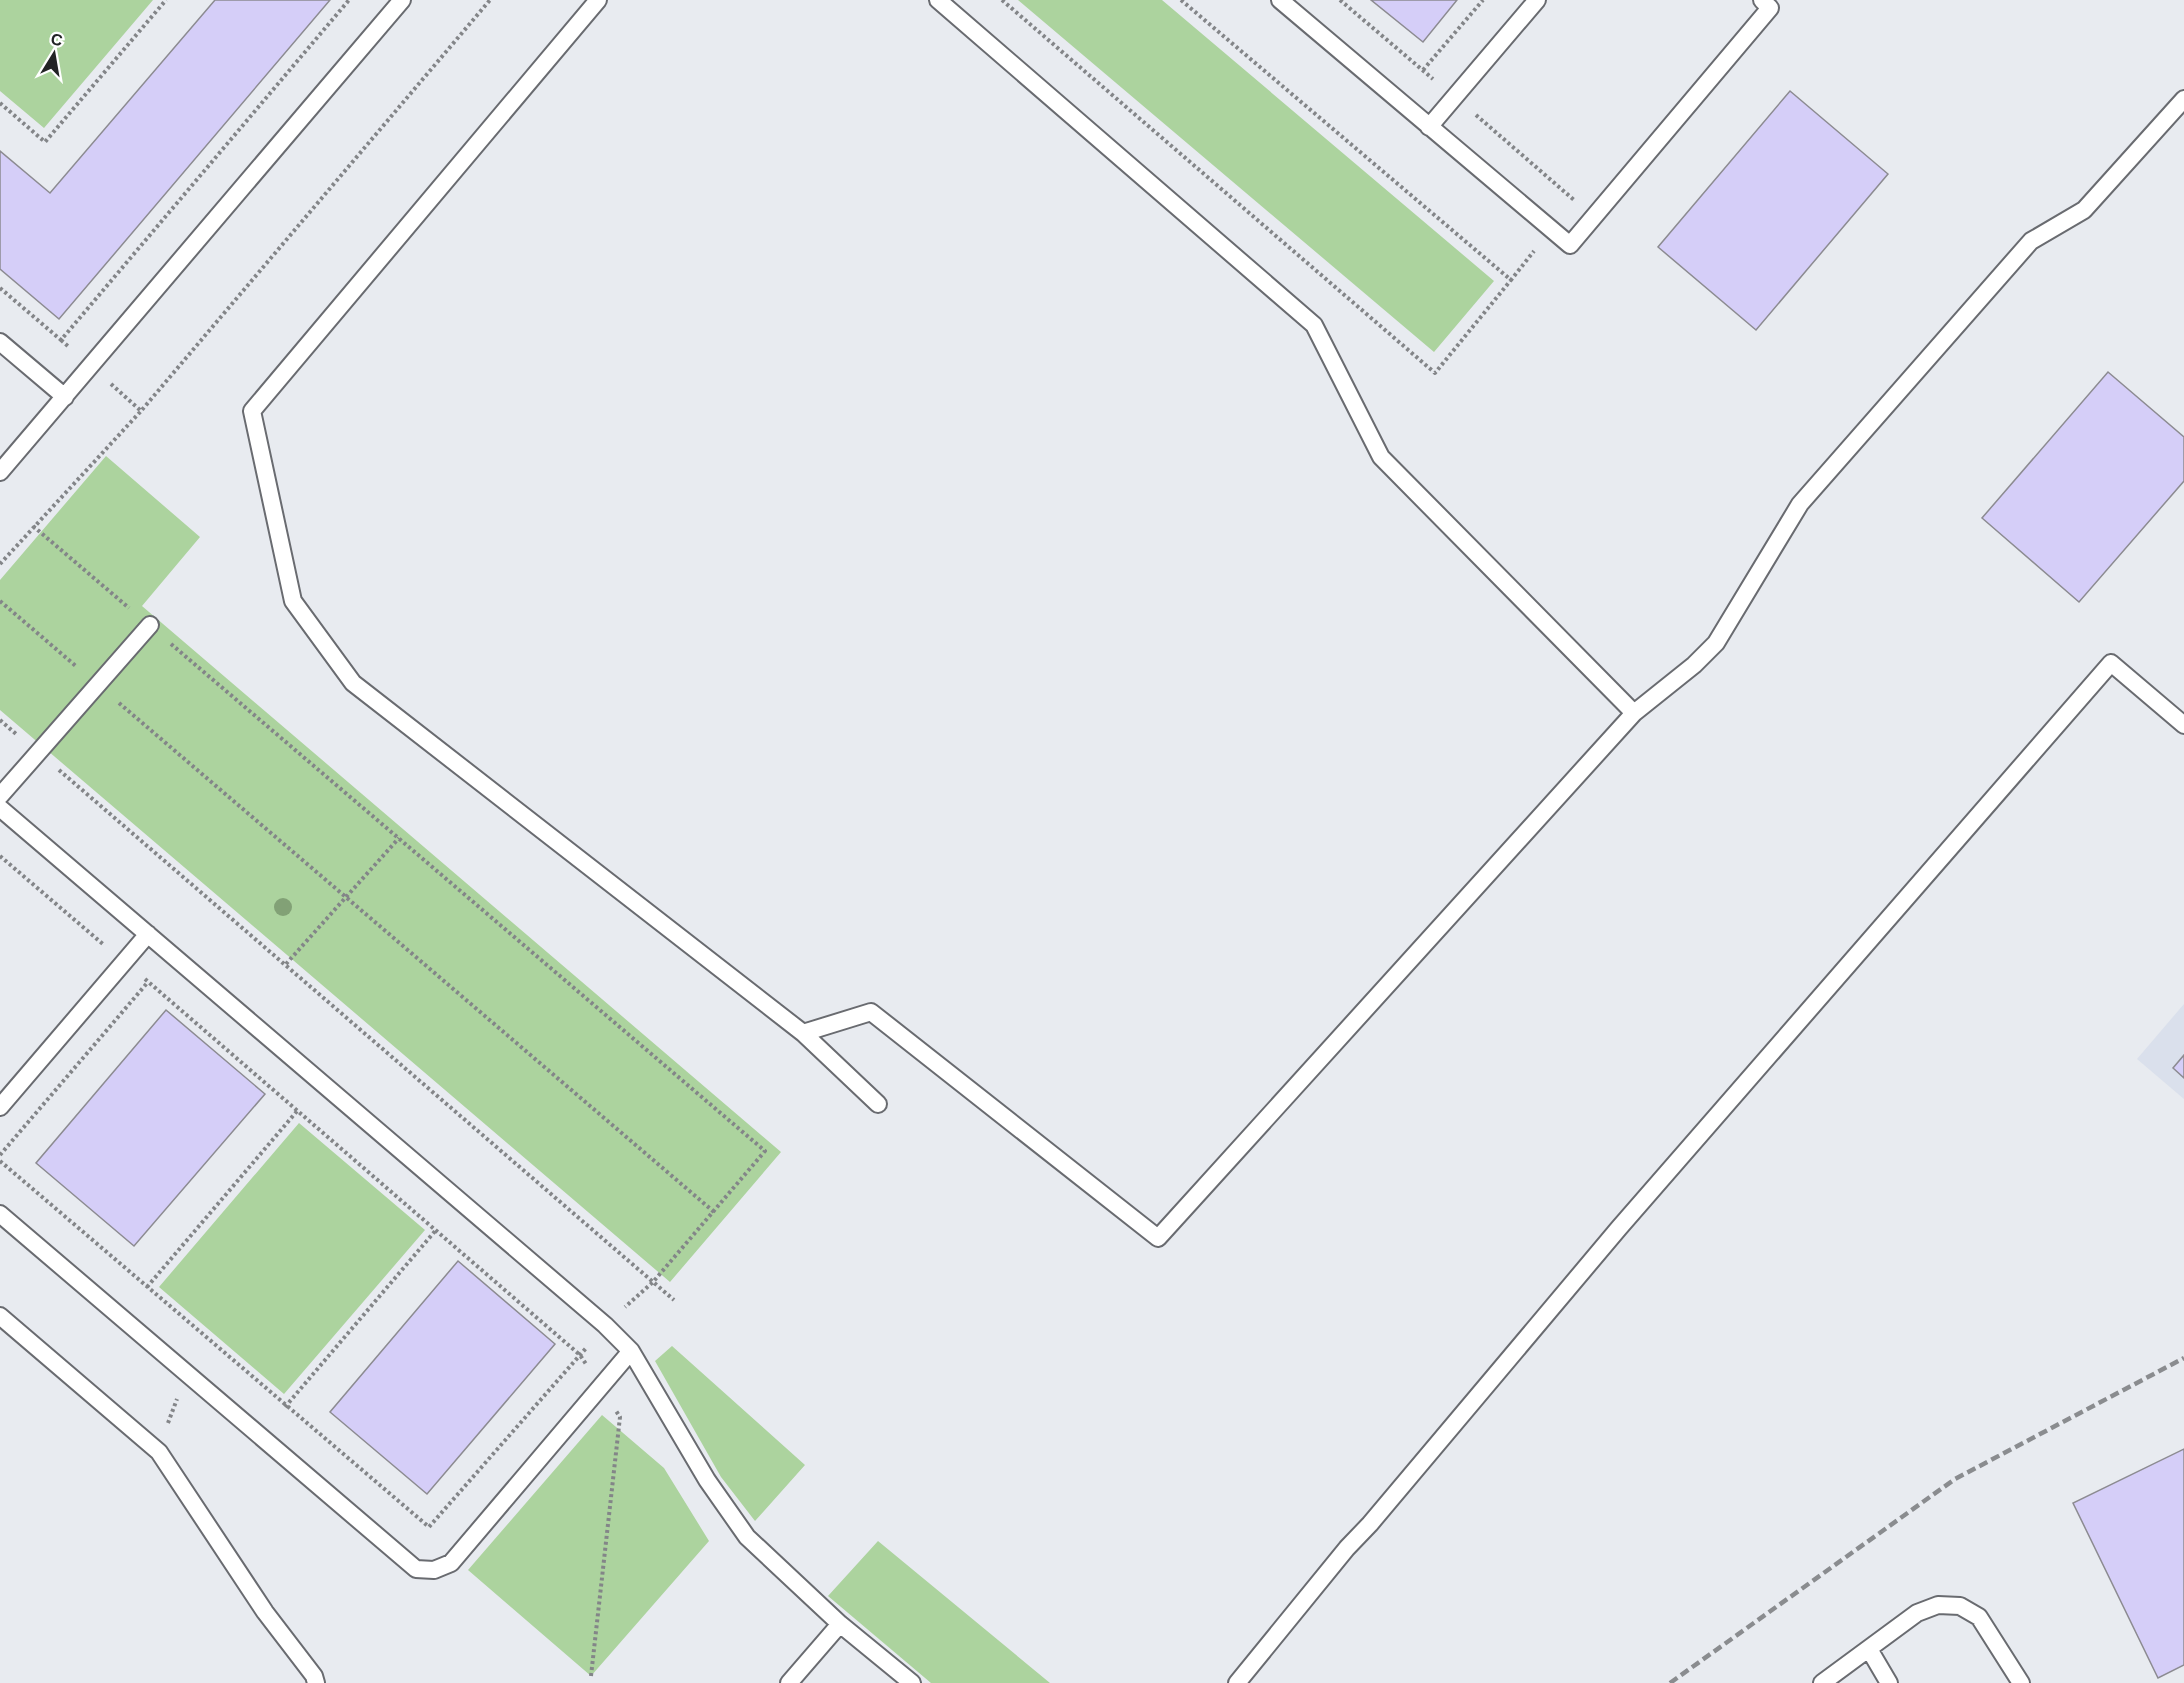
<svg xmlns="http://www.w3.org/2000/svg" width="2184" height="1683" font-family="Barlow,sans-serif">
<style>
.built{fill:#dae0ec}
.green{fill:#acd39e}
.building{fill:#d5cef8;stroke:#8c8b91;stroke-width:1.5}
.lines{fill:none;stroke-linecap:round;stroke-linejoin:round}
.service-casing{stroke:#696b70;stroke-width:20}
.path{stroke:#838588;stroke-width:4;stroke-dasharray:3 3;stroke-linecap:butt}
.service{stroke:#fff;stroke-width:16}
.rail{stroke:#8a8c8f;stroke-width:4.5;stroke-dasharray:9 4.5;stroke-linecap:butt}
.tree{fill:#82a176}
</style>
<rect width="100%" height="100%" fill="#e8ebf0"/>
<!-- built -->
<path class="built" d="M2184,1004V1099L2137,1059Z"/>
<!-- green -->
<path class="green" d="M0,0H153L44,128L0,91Z
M1018,0H1162L1494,281L1434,352Z
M106,456L200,537L142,606L781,1152L670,1282L0,710V580Z
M299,1123L425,1230L284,1394L159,1287Z
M672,1346L805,1465L755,1521L721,1477L655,1361Z
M602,1415L664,1468L709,1541L591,1676L468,1570Z
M878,1541L1050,1683H931L828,1596Z"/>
<!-- building -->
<path class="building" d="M215,0H330L59,319L0,269V151L50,193Z
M1371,0H1457L1423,42Z
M1790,91L1888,174L1756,330L1658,247Z
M2108,372L2184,437V481L2079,602L1982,518Z
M166,1010L265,1094L134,1246L36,1163Z
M2184,1055V1078L2173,1068Z
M458,1261L555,1344L427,1494L330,1412Z
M2184,1449V1665L2158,1678L2073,1503Z"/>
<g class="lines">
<!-- service casing -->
<g class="service-casing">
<path id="service" d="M598,0L252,411L293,601L353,683L803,1033L871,1012L1158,1238L1634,713L1694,665L1716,643L1800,504L2031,241L2084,210L2184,99
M938,0L1314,325L1381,457L1634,713
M1280,0L1570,245L1770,8L1762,0
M1429,127L1537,0
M0,342L65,397
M0,472L402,0
M0,796L150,625
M0,808L605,1325L631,1351L707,1480L747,1537L840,1624L912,1683
M803,1033L878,1104
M0,1107L148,934
M0,1214L416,1569L434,1570L451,1563L631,1351
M0,1316L159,1452L265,1612L314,1676L316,1683
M1869,1649L1889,1683
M789,1683L840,1624
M1237,1683L1347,1548L1370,1524L1619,1228L2111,663L2184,725
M1822,1683L1917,1613L1938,1605L1960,1606L1979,1617L2021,1683"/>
</g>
<!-- path -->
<path class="path" d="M1002,0L1435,373L1511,280
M1181,0L1511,280L1534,251
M1340,0L1433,79
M1423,70L1483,0
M0,103L45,142L166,0
M1476,115L1574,200
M0,288L61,340L349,0
M61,340L69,347
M111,384L141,411L490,0
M33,526L129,608
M0,564L141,411
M0,601L77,667
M171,644L765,1151L653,1282L625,1307
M119,703L714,1212
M0,720L16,734
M59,770L674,1300
M0,856L104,945
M286,964L399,838
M145,979L580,1355L586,1364
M0,1155L148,982
M0,1161L429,1527L587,1347
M147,1287L298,1110
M285,1407L436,1230
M168,1423L177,1399
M591,1676L620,1417L616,1411"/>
<!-- service -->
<use href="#service" class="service"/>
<!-- rail -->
<path class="rail" d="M1670,1683L1955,1479L2184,1358"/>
</g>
<!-- trees -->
<circle class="tree" cx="283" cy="907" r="9"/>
<!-- north arrow -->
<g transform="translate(54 54) rotate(11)" stroke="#ffffff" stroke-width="4.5" paint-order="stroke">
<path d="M0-4.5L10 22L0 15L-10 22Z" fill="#222325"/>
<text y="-9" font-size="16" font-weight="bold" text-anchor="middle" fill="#222325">С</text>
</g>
</svg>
